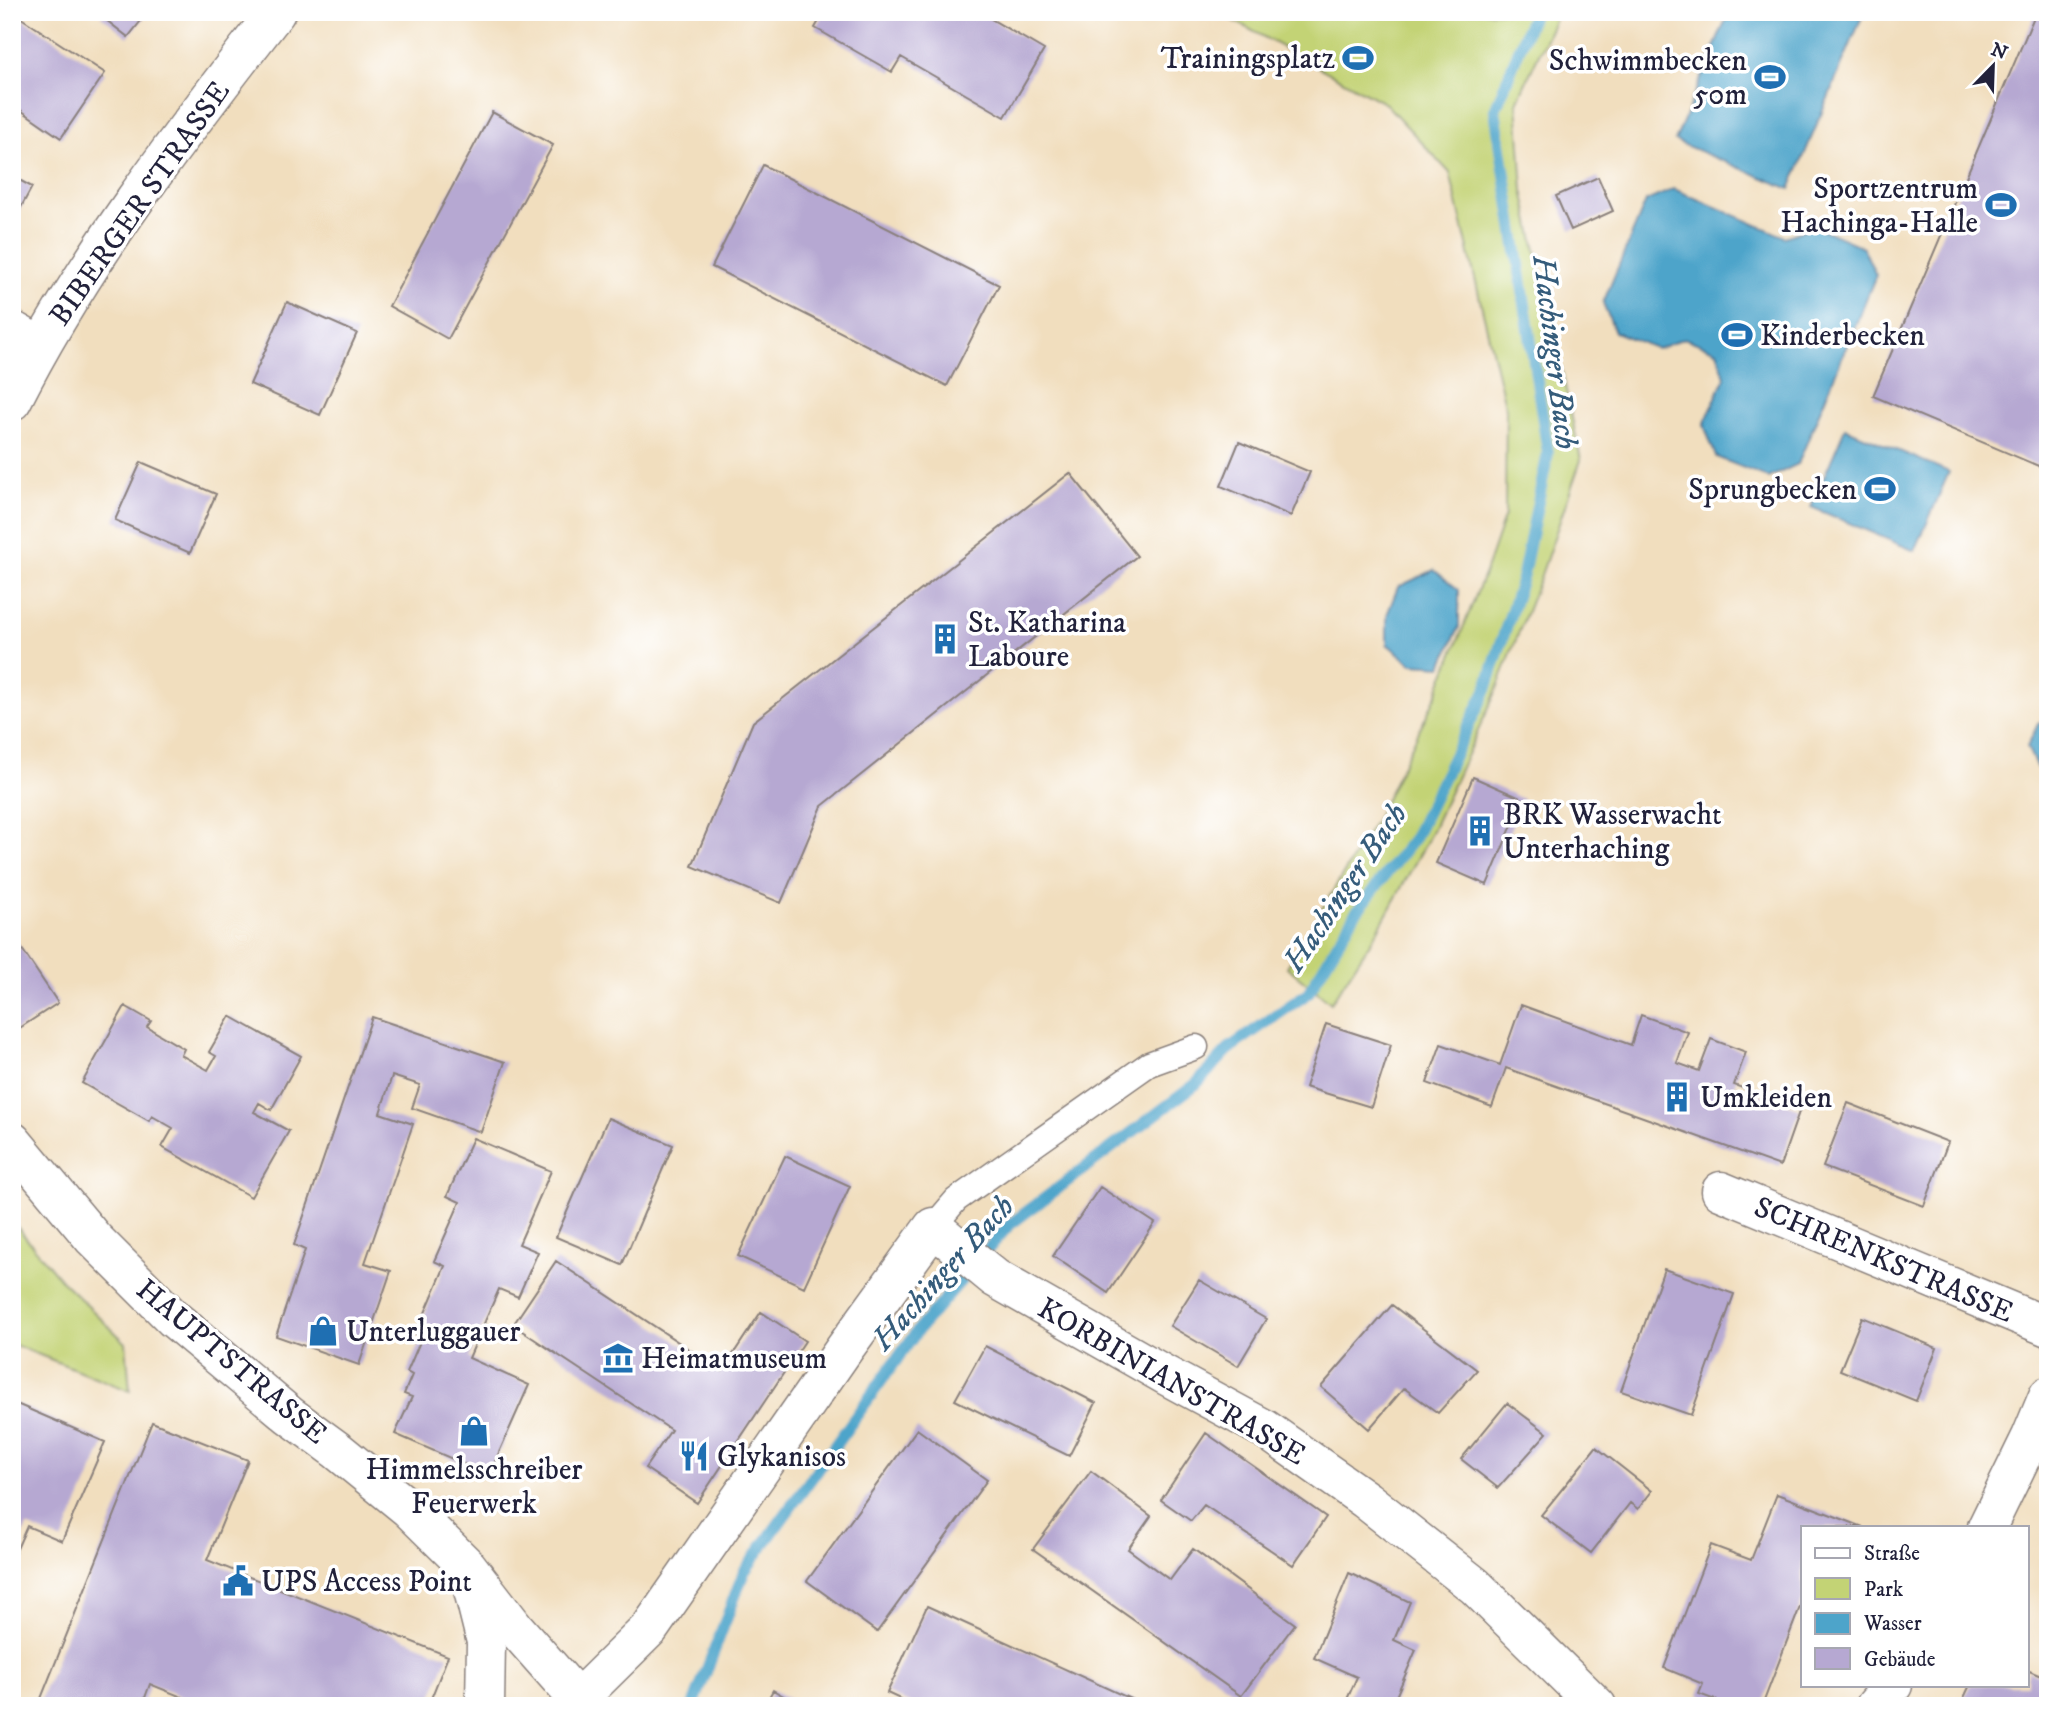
<svg xmlns="http://www.w3.org/2000/svg" width="2060" height="1718" font-family="'IM FELL DW Pica',serif">
<style>
.green{fill:#c3d375;stroke:#727a58;stroke-width:2}
.water{fill:#4da4ca;stroke:#386382;stroke-width:2}
.lines{fill:none;stroke-linecap:round;stroke-linejoin:round}
.stream{stroke:#4da4ca;stroke-width:12}
.building{fill:#b6a8d2}
.lane-casing{stroke:#8a807c;stroke-width:27}
.street-casing{stroke:#8a807c;stroke-width:41}
.secondary-casing{stroke:#8a807c;stroke-width:41}
.lane{stroke:#fff;stroke-width:24}
.street{stroke:#fff;stroke-width:38}
.secondary{stroke:#fff;stroke-width:38}
.labels{text-anchor:middle;stroke-width:7;stroke-linejoin:round;paint-order:stroke}
.poi-label{font-size:30px;fill:#22223b;stroke:#fff;text-anchor:start}
.street-label{font-size:30px;fill:#22223b;stroke:#fff}
.water-label{font-size:32px;font-style:italic;fill:#355c7b;stroke:#fff}
</style>
<rect width="100%" height="100%" fill="#fff"/>
<filter id="ink" filterUnits="userSpaceOnUse"><feTurbulence type="fractalNoise" baseFrequency=".0143" numOctaves="2"/><feDisplacementMap in="SourceGraphic" scale="14" xChannelSelector="R" yChannelSelector="G"/><feConvolveMatrix kernelMatrix="1 2 1 2 8 2 1 2 1" color-interpolation-filters="sRGB"/></filter>
<filter id="wash" filterUnits="userSpaceOnUse"><feTurbulence type="fractalNoise" baseFrequency=".00686" numOctaves="4" result="noise"/><feDisplacementMap in="SourceGraphic" scale="28" xChannelSelector="R" yChannelSelector="G"/><feGaussianBlur stdDeviation="1.57" result="paint"/><feColorMatrix in="noise" values="0 0 0 0 0 0 0 0 0 0 0 0 0 0 0 0 0 1.4 0 .05"/><feComposite in="paint" operator="in"/></filter>
<g filter="url(#wash)">
<rect width="100%" height="100%" fill="#f1debe"/>
<!-- green -->
<path class="green" d="M1218,12H1558L1517,102L1523,190L1581,460L1541,575L1495,694L1427,841L1377,932L1331,1003L1287,967L1377,818L1437,694L1487,567L1505,515L1506,409L1450,173L1386,104Z
M12,1221L61,1280L126,1343L130,1391L12,1344Z"/>
<!-- water -->
<path class="water" d="M1729,12H1864L1790,189L1675,141Z
M1674,189L1785,237L1815,226L1863,247L1876,275L1798,464L1769,478L1716,457L1704,425L1725,377L1717,351L1684,338L1658,349L1615,332L1603,303L1646,201Z
M1845,428L1949,472L1915,551L1811,507Z
M1434,570L1459,590V627L1442,666L1412,664L1387,644V615L1398,587Z
M2048,718V773L2037,768L2027,747L2038,724Z"/>
<g class="lines">
<!-- stream -->
<path class="stream" d="M693,1706L744,1572L918,1330L1008,1226L1196,1084L1231,1047L1308,993L1355,914L1414,838L1486,690L1523,575L1548,453L1495,110L1534,12"/>
</g>
<g id="blocks">
<!-- building -->
<path class="building" d="M12,12L105,73L61,138L12,104Z
M104,12H148L128,37L101,16Z
M820,12H979L1044,50L1005,117L901,57L892,72L815,28L823,14Z
M2036,12L2048,13V470L1873,396Z
M492,112L553,145L448,339L389,306Z
M763,165L999,285L947,386L712,267Z
M12,176L32,187L12,224Z
M1598,177L1613,211L1571,230L1556,196Z
M287,302L357,333L320,415L250,384Z
M1239,442L1310,472L1291,516L1221,486Z
M141,462L216,494L190,553L115,520Z
M1070,473L1137,556L822,806L781,903L692,866L753,722Z
M1473,777L1523,799L1487,885L1436,863Z
M12,934L58,1003L12,1033Z
M1521,1005L1631,1045L1641,1015L1688,1032L1677,1063L1699,1071L1711,1039L1746,1052L1734,1085L1800,1109L1780,1166L1506,1068L1492,1107L1427,1083L1441,1044L1500,1065Z
M125,1006L151,1021L147,1027L184,1049L181,1055L208,1070L216,1056L209,1052L230,1016L301,1056L271,1110L259,1103L254,1112L289,1131L251,1197L162,1147L173,1128L152,1116L149,1121L82,1083Z
M372,1017L505,1062L481,1132L412,1108L420,1085L392,1076L380,1113L413,1124L365,1263L391,1271L359,1365L276,1336L305,1250L294,1245Z
M1326,1024L1391,1045L1371,1107L1305,1087Z
M1848,1103L1948,1142L1924,1206L1823,1167Z
M608,1118L673,1145L622,1265L556,1237Z
M473,1138L551,1171L519,1244L538,1252L518,1297L499,1289L469,1358L529,1385L489,1475L395,1434L412,1397L404,1394L412,1375L407,1372L422,1337L416,1334L445,1266L434,1261L460,1202L447,1196Z
M785,1156L850,1186L804,1287L738,1256Z
M1100,1187L1155,1223L1108,1293L1053,1256Z
M556,1261L722,1371L761,1312L805,1341L697,1503L645,1468L671,1430L513,1325Z
M1664,1269L1734,1294L1691,1415L1621,1391Z
M1199,1280L1266,1319L1238,1366L1170,1326Z
M1392,1305L1477,1370L1438,1413L1404,1388L1369,1429L1321,1387Z
M1862,1317L1937,1348L1916,1401L1840,1370Z
M985,1346L1096,1403L1069,1456L955,1400Z
M12,1402L105,1442L62,1541L27,1526L12,1560Z
M1507,1403L1547,1433L1498,1488L1461,1459Z
M152,1422L248,1460L207,1560L448,1656L428,1706H204L150,1684L142,1706H38Z
M917,1429L987,1480L877,1632L807,1581Z
M1206,1433L1326,1517L1293,1565L1204,1505L1191,1521L1161,1500Z
M1596,1447L1652,1491L1638,1509L1630,1503L1591,1553L1541,1515Z
M1091,1471L1151,1516L1128,1549L1170,1580L1193,1549L1295,1624L1241,1696L1033,1549Z
M1777,1494L1863,1527H1803V1599L1762,1706H1731L1699,1694L1703,1684L1664,1668L1711,1545L1751,1560Z
M1349,1573L1410,1602L1394,1640L1416,1650L1392,1706H1344L1357,1677L1314,1658Z
M927,1606L1146,1706H915L887,1693Z
M2027,1670L2048,1679V1706H1960L1970,1685H2027Z
M773,1690L801,1706H764Z"/>
</g>
</g>
<g filter="url(#ink)">
<use href="#blocks" fill-opacity="0" stroke="#8a807c" stroke-width="2"/>
<g class="lines">
<!-- lane casing -->
<g class="lane-casing">
<path id="lane" d="M933,1227L956,1200L1149,1064L1196,1047"/>
</g>
<!-- street casing -->
<g class="street-casing">
<path id="street" d="M12,330L40,346
M1721,1191L2048,1327
M1987,1527L2031,1437L2048,1396
M577,1700L650,1628L845,1348L933,1227L995,1278L1167,1376L1265,1429L1366,1500L1475,1586L1597,1706
M1875,1706L1893,1685"/>
</g>
<!-- secondary casing -->
<g class="secondary-casing">
<path id="secondary" d="M12,401C83,261 180,135 276,12
M12,1141L93,1238L174,1319L289,1415L338,1451L408,1508L467,1566L515,1628L584,1706
M471,1582L486,1642L485,1706"/>
</g>
<!-- lane -->
<use href="#lane" class="lane"/>
<!-- street -->
<use href="#street" class="street"/>
<!-- secondary -->
<use href="#secondary" class="secondary"/>
</g>
</g>
<!-- icons -->
<defs>
<g id="stadium-bare" transform="scale(2.415)"><path d="M0-5a6.5 5 0 1 0 0 10a6.5 5 0 1 0 0-10ZM-3.5-1.8h7v3.6h-7Z" fill="#1f6fb2" stroke="#fff" stroke-width="2.5" paint-order="stroke"/></g>
<g id="building-bare" transform="scale(2.415)"><path d="M-4-6H4V6H1V3H-1V6H-4ZM-2.5-4.3h1.7v1.8h-1.7ZM.8-4.3h1.7v1.8H.8ZM-2.5-1h1.7V.8h-1.7ZM.8-1h1.7V.8H.8Z" fill="#1f6fb2" stroke="#fff" stroke-width="2.5" paint-order="stroke"/></g>
<g id="shop-bare" transform="scale(2.415)"><path d="M-5-2.5h2.3a2.7 3.5 0 0 1 5.4 0H5L5.5 6h-11ZM-1.5-2.5h3a1.5 2.3 0 0 0-3 0Z" fill="#1f6fb2" stroke="#fff" stroke-width="2.5" paint-order="stroke"/></g>
<g id="museum-bare" transform="scale(2.415)"><path d="M0-6L6-3V-2H-6V-3ZM-5-1h2V3h-2ZM-1-1h2V3h-2ZM3-1h2V3H3ZM-6 4H6V6H-6Z" fill="#1f6fb2" stroke="#fff" stroke-width="2.5" paint-order="stroke"/></g>
<g id="restaurant-bare" transform="scale(2.415)"><path d="M-5-6h1v4h1v-4h1v4h1v-4h1v5L-1.5 .5V6h-2V.5L-5-1ZM5-6V6H3V1.5H1.5Q1.5-4 5-6Z" fill="#1f6fb2" stroke="#fff" stroke-width="2.5" paint-order="stroke"/></g>
<g id="civic-bare" transform="scale(2.415)"><path d="M-.6-6.5H3V-4.5H.6V-3L4-1V1h2V6H-6V1h2V-1L-.6-3ZM-1.2 2.5V6h2.4V2.5Z" fill="#1f6fb2" stroke="#fff" stroke-width="2.5" paint-order="stroke"/></g>
</defs>
<g fill-rule="evenodd">
<use href="#stadium-bare" x="1358" y="58"/>
<use href="#stadium-bare" x="1770" y="77"/>
<use href="#stadium-bare" x="2001" y="205"/>
<use href="#stadium-bare" x="1737" y="335"/>
<use href="#stadium-bare" x="1880" y="489"/>
<use href="#building-bare" x="945" y="639"/>
<use href="#building-bare" x="1480" y="831"/>
<use href="#building-bare" x="1677" y="1097"/>
<use href="#shop-bare" x="323" y="1331"/>
<use href="#museum-bare" x="618" y="1358"/>
<use href="#shop-bare" x="474" y="1431"/>
<use href="#restaurant-bare" x="694" y="1456"/>
<use href="#civic-bare" x="238" y="1581"/>
</g>
<g class="labels">
<!-- poi labels -->
<g class="poi-label">
<text x="1335" y="68" text-anchor="end">Trainingsplatz</text>
<text x="1747" y="70" text-anchor="end">Schwimmbecken<tspan x="1747" dy="34">50m</tspan></text>
<text x="1978" y="198" text-anchor="end">Sportzentrum<tspan x="1978" dy="34">Hachinga-Halle</tspan></text>
<text x="1760" y="345">Kinderbecken</text>
<text x="1857" y="499" text-anchor="end">Sprungbecken</text>
<text x="968" y="632">St. Katharina<tspan x="968" dy="34">Laboure</tspan></text>
<text x="1503" y="824">BRK Wasserwacht<tspan x="1503" dy="34">Unterhaching</tspan></text>
<text x="1700" y="1107">Umkleiden</text>
<text x="346" y="1341">Unterluggauer</text>
<text x="641" y="1368">Heimatmuseum</text>
<text x="717" y="1466">Glykanisos</text>
<text x="474" y="1479" text-anchor="middle">Himmelsschreiber<tspan x="474" dy="34">Feuerwerk</tspan></text>
<text x="261" y="1591">UPS Access Point</text>
</g>
<!-- street labels -->
<g class="street-label">
<text transform="translate(139 203) rotate(-55)" y="10">BIBERGER STRASSE</text>
<text transform="translate(1884 1259) rotate(23)" y="10">SCHRENKSTRASSE</text>
<text transform="translate(232 1361) rotate(40)" y="10">HAUPTSTRASSE</text>
<text transform="translate(1172 1381) rotate(30)" y="10">KORBINIANSTRASSE</text>
</g>
<!-- water labels -->
<g class="water-label">
<text transform="translate(1556 352) rotate(83)" y="11">Hachinger Bach</text>
<text transform="translate(1344 887) rotate(-56)" y="11">Hachinger Bach</text>
<text transform="translate(942 1272) rotate(-48)" y="11">Hachinger Bach</text>
</g>
</g>
<!-- margin -->
<rect width="2060" height="1718" fill="none" stroke="#fff" stroke-width="42"/>
<!-- legend -->
<rect x="1801" y="1526" width="228" height="161" fill="#ffffff" stroke="#a7a7b1" stroke-width="2"/>
<rect x="1815" y="1548" width="35" height="10" fill="#ffffff" stroke="#a7a7b1" stroke-width="2"/>
<text x="1864" y="1560" font-size="21" fill="#22223b">Straße</text>
<rect x="1815" y="1578" width="35" height="21" fill="#c3d375" stroke="#a7a7b1" stroke-width="2"/>
<text x="1864" y="1596" font-size="21" fill="#22223b">Park</text>
<rect x="1815" y="1613" width="35" height="21" fill="#4da4ca" stroke="#a7a7b1" stroke-width="2"/>
<text x="1864" y="1630" font-size="21" fill="#22223b">Wasser</text>
<rect x="1815" y="1648" width="35" height="21" fill="#b6a8d2" stroke="#a7a7b1" stroke-width="2"/>
<text x="1864" y="1666" font-size="21" fill="#22223b">Gebäude</text>
<!-- north arrow -->
<g transform="translate(1993 66) rotate(23)" stroke="#ffffff" stroke-width="5" paint-order="stroke">
<path d="M0-5L12 26L0 18L-12 26Z" fill="#22223b"/>
<text y="-10" font-size="19" font-weight="bold" text-anchor="middle" fill="#22223b">N</text>
</g>
</svg>
